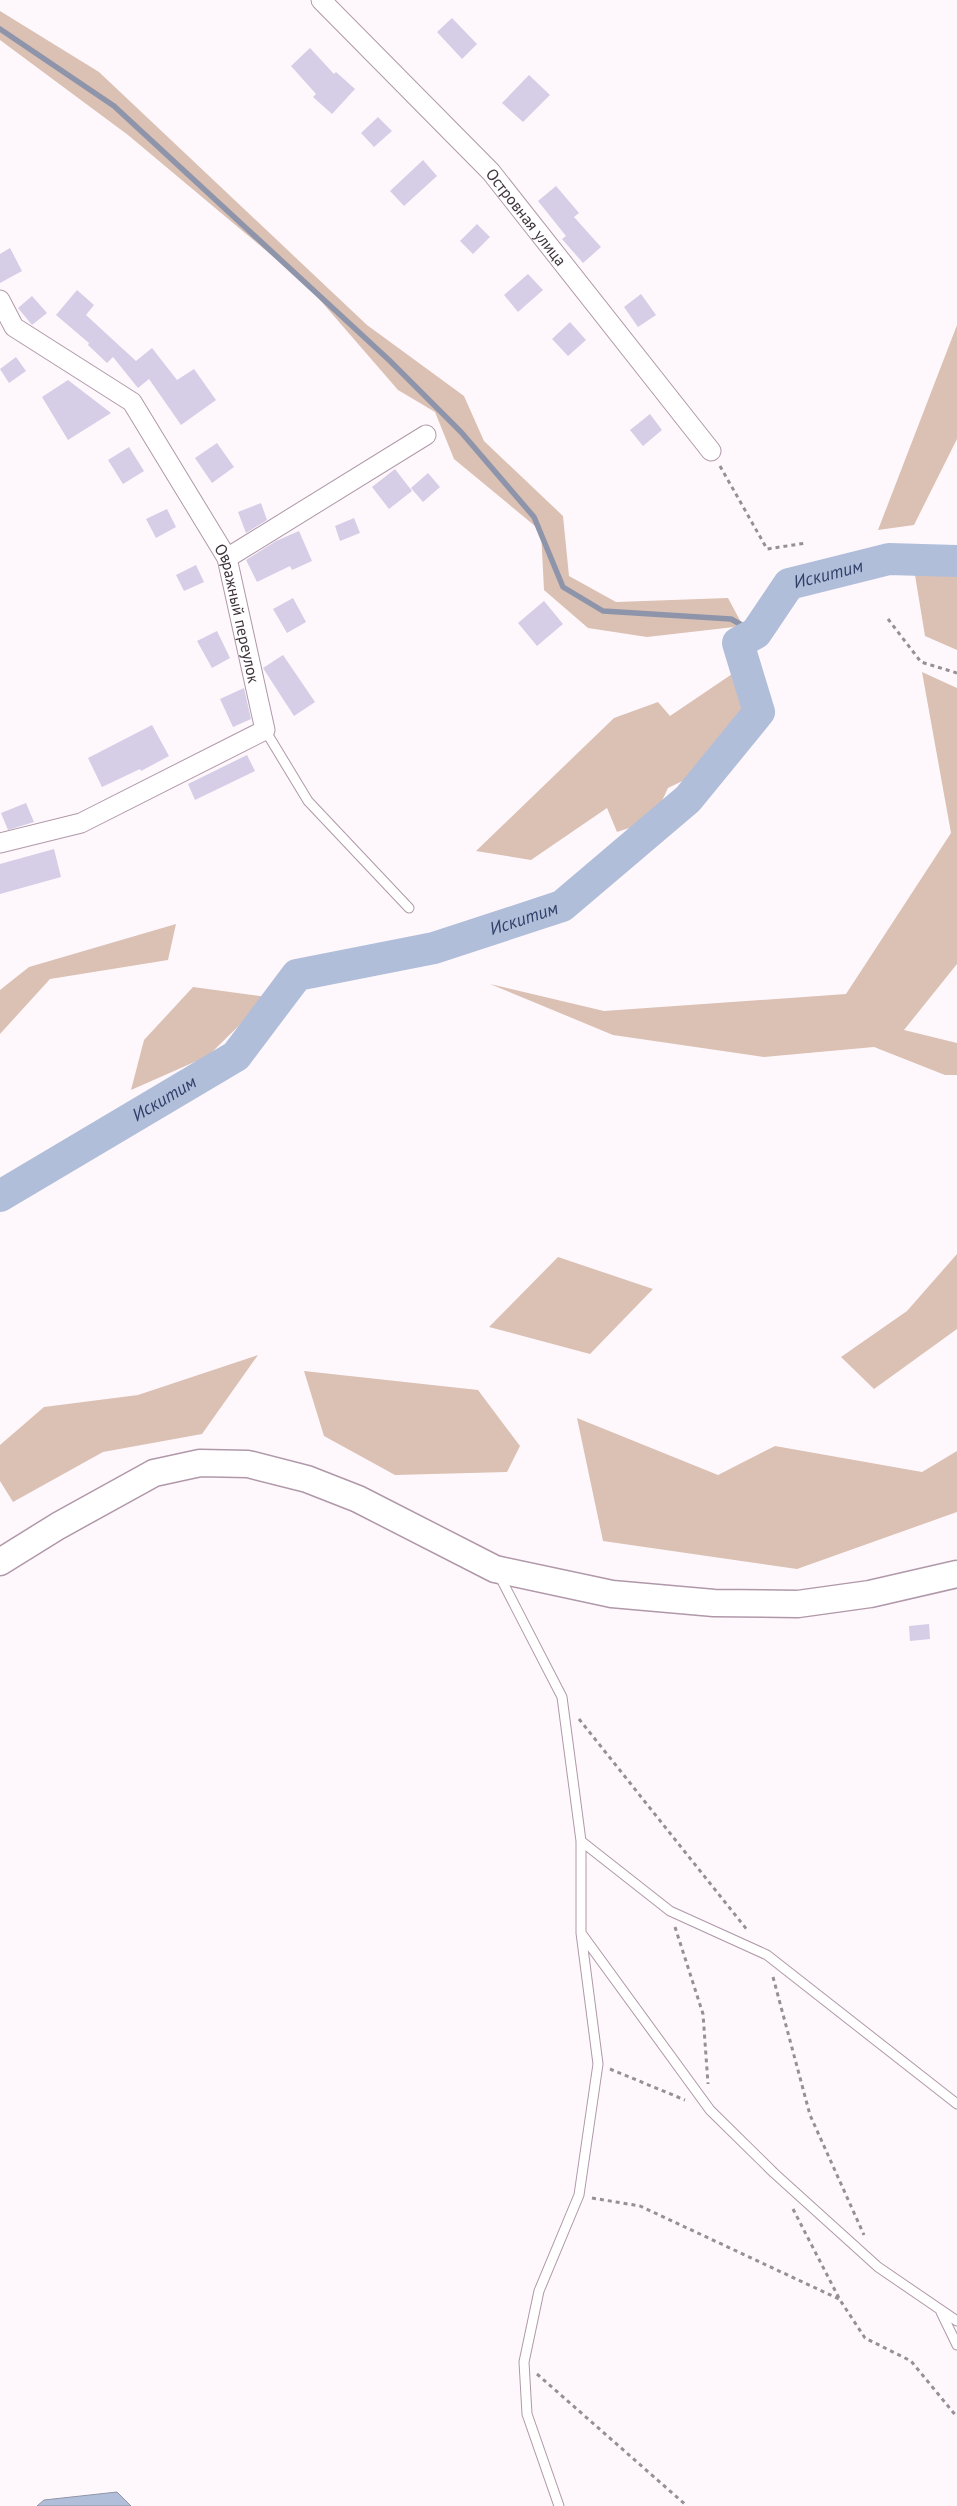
<svg xmlns="http://www.w3.org/2000/svg" width="957" height="2506" font-family="'PT Sans',sans-serif">
<style>
.green{fill:#dbc0b4}
.water{fill:#b1beda;stroke:#8e95aa}
.lines{fill:none;stroke-linecap:round;stroke-linejoin:round}
.stream{stroke:#8e95aa;stroke-width:5.5}
.river{stroke:#b1beda;stroke-width:32}
.building{fill:#d6cde7}
.service-casing{stroke:#b098a9;stroke-width:11}
.minor-casing{stroke:#b098a9;stroke-width:21}
.secondary-casing{stroke:#b098a9;stroke-width:29}
.path{stroke:#978f95;stroke-width:3;stroke-dasharray:4 4;stroke-linecap:butt}
.service{stroke:#fff;stroke-width:9}
.minor{stroke:#fff;stroke-width:19}
.secondary{stroke:#fff;stroke-width:26}
.labels{text-anchor:middle;stroke-width:4.5;stroke-linejoin:round;paint-order:stroke}
.street-label{font-size:16px;fill:#3e343b;stroke:#fff}
.water-label{font-size:18px;font-style:italic;fill:#2f3f68;stroke:#fff}
</style>
<rect width="100%" height="100%" fill="#fef8fc"/>
<!-- green -->
<path class="green" d="M0,11L99,72L367,325L464,396L484,441L563,516L569,576L616,602L728,598L743,626L647,637L588,628L544,590L541,531L454,459L435,412L398,390L307,285L128,135L0,40Z
M957,325V439L914,525L878,530Z
M914,569L957,571V650L925,636Z
M735,672L745,712L699,773L668,788L653,820L617,832L607,808L531,860L476,851L614,718L658,702L670,716Z
M922,672L957,688V964L904,1030L957,1043V1075H945L874,1047L764,1057L613,1035L490,984L604,1011L846,994L951,833Z
M176,924L168,960L50,979L0,1034V990L29,967Z
M193,987L268,997L208,1056L131,1090L144,1040Z
M957,1254V1329L874,1389L841,1357L907,1311Z
M558,1257L653,1289L590,1354L489,1327Z
M258,1355L202,1434L103,1452L13,1502L0,1481V1445L44,1407L138,1395Z
M304,1371L478,1390L520,1446L507,1472L395,1475L324,1436Z
M577,1418L718,1475L775,1446L922,1472L957,1451V1512L797,1569L603,1541Z"/>
<!-- water -->
<path class="water" d="M117,2492L131,2506H37L44,2500Z"/>
<g class="lines">
<!-- stream -->
<path class="stream" d="M0,29L114,106L389,360L461,432L534,517L563,587L603,611L731,619L756,633"/>
<!-- river -->
<path class="river" id="s1" d="M0,1196L236,1056L297,975L434,948L562,906L688,799L759,712L738,643L756,633L789,584L889,559L957,561"/>
</g>
<!-- building -->
<path class="building" d="M452,18L477,44L462,59L437,32Z
M310,48L334,74L336,72L355,89L332,114L313,97L316,94L291,66Z
M529,75L550,95L523,122L502,103Z
M378,117L392,131L374,147L361,133Z
M423,160L437,176L404,206L390,191Z
M556,186L579,213L574,217L601,247L583,263L562,239L566,236L538,201Z
M477,224L490,237L473,254L460,241Z
M10,248L22,271L0,283V254Z
M528,274L543,290L518,312L504,295Z
M77,290L94,305L86,315L136,361L152,348L177,380L194,369L216,400L181,425L149,379L138,388L113,357L107,363L88,345L89,343L56,315Z
M641,294L656,315L638,327L624,307Z
M32,296L47,313L32,325L18,308Z
M570,322L586,340L568,356L552,339Z
M16,357L26,371L9,383L0,369Z
M68,380L111,413L68,440L42,397Z
M650,414L662,430L643,446L630,430Z
M217,443L234,467L212,483L195,458Z
M129,447L144,471L123,484L108,460Z
M395,469L412,491L389,509L372,487Z
M428,473L440,487L423,502L411,488Z
M261,503L267,520L246,533L238,512Z
M167,509L176,527L156,538L146,519Z
M354,518L360,533L340,541L335,526Z
M299,531L312,561L292,570L290,566L257,582L246,560L276,541Z
M196,565L204,582L184,591L176,575Z
M293,598L306,622L287,633L273,609Z
M544,601L563,624L537,646L518,623Z
M217,631L230,658L212,668L197,641Z
M283,655L315,702L294,716L263,668Z
M244,688L251,719L233,727L220,699Z
M152,725L169,756L141,771L140,769L102,787L88,758Z
M247,755L255,771L195,800L188,784Z
M26,803L34,822L8,830L1,813Z
M54,849L61,877L0,894V864Z
M929,1624L930,1639L910,1641L909,1626Z"/>
<g class="lines">
<!-- service casing -->
<g class="service-casing">
<path id="service" d="M265,730L308,801L409,908
M498,1573L562,1697L581,1841V1933L598,2064L579,2195L539,2291L524,2362L527,2414L559,2506
M581,1841L670,1911L767,1955L957,2104
M581,1933L710,2110L774,2173L878,2267L957,2321
M941,2312L957,2345"/>
</g>
<!-- minor casing -->
<g class="minor-casing">
<g id="minor">
<path id="s2" d="M321,0L491,172L711,451"/>
<path id="s3" d="M0,300L14,327L132,402L227,558L265,730L81,823L0,843"/>
<path d="M227,558L426,435"/>
</g>
</g>
<!-- secondary casing -->
<g class="secondary-casing">
<path id="secondary" d="M0,1562L58,1526L154,1473L200,1463L248,1464L307,1479L358,1499L495,1569L612,1594L714,1603L798,1604L870,1594L957,1574"/>
</g>
<!-- path -->
<path class="path" d="M720,466L767,549L806,543
M888,619L921,662L957,673
M579,1719L748,1931
M675,1927L703,2014L708,2084
M773,1977L810,2115L864,2235
M610,2069L685,2100
M592,2198L640,2206L839,2299
M793,2209L840,2300L865,2338L911,2361L957,2417
M537,2374L687,2506"/>
<!-- service -->
<use href="#service" class="service"/>
<!-- minor -->
<use href="#minor" class="minor"/>
<!-- secondary -->
<use href="#secondary" class="secondary"/>
</g>
<g class="labels">
<!-- street labels -->
<g class="street-label">
<text dy="6" stroke="none"><textPath href="#s2" startOffset="299">Островная улица</textPath></text>
<text dy="6" stroke="none"><textPath href="#s3" startOffset="409">Овражный переулок</textPath></text>
</g>
<!-- water labels -->
<g class="water-label">
<text dy="6" stroke="none"><textPath href="#s1" startOffset="1120">Искитим</textPath></text>
<text dy="6" stroke="none"><textPath href="#s1" startOffset="610">Искитим</textPath></text>
<text dy="6" stroke="none"><textPath href="#s1" startOffset="191">Искитим</textPath></text>
</g>
</g>
</svg>
